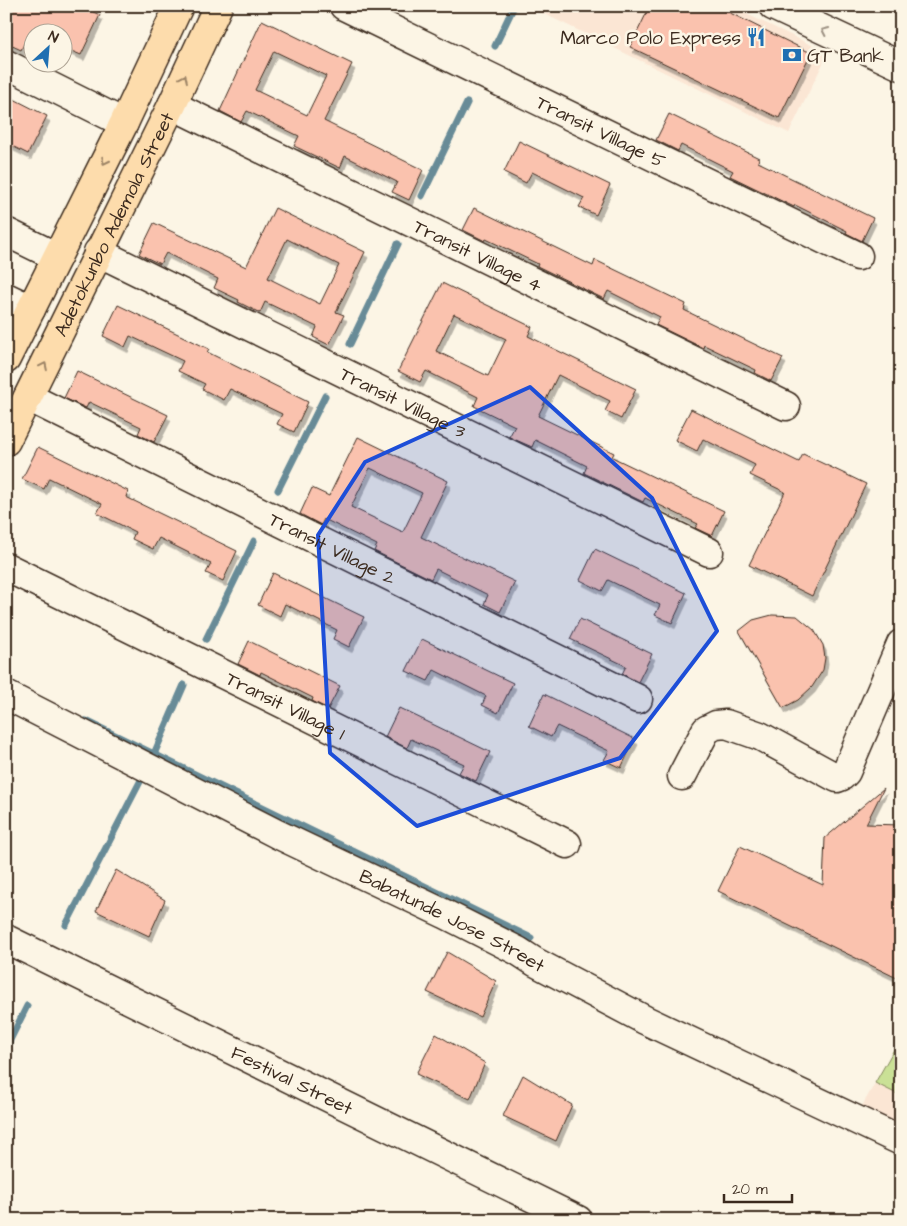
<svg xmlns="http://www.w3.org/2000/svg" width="907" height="1226" font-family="'Architects Daughter',sans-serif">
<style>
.built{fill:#fbe6d4}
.green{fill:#cae196;stroke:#82865a}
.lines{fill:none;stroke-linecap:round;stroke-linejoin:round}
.stream{stroke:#678b97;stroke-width:7}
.building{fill:#fac2ae;stroke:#3b2a1e;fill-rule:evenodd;filter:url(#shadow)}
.minor-casing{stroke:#3b2a1e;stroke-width:31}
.major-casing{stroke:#3b2a1e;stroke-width:31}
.minor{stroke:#fcf5e5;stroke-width:28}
.major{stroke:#fddcac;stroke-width:28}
.oneway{stroke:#9c9082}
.oneway2{stroke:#9c8365}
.marked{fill:#1d4ed8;fill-opacity:0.2;stroke:#1d4ed8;stroke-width:4;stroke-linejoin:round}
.labels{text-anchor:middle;stroke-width:5;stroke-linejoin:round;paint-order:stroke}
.poi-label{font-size:19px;fill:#3b2a1e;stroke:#fcf5e5;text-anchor:end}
.street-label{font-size:19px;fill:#3b2a1e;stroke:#fcf5e5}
</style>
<defs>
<filter id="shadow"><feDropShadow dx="3" dy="5.5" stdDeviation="0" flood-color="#0004"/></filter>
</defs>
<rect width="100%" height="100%" fill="#fcf5e5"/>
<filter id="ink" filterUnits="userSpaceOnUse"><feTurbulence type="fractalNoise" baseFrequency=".02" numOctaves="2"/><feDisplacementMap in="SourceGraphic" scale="10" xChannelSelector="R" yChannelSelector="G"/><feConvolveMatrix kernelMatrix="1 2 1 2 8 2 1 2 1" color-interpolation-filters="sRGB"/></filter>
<g filter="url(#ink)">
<!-- built -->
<path class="built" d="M528,6H730L828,53L789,133Z
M901,1037V1137L857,1115Z"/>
<!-- green -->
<path class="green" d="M901,1037V1096L875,1083Z"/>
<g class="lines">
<!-- stream -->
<path class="stream" d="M495,46L514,6
M422,196L467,103
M350,344L398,244
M278,490L325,396
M206,639L254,541
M86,721L531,938
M154,754L184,685
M66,925L142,778
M6,1048L27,1006"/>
</g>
<!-- building -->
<path class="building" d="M6,6H80L100,15L81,55L62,47V32H30L21,50L6,43Z
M650,6H716L811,53L779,118L630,47Z
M262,20L352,64L324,121L423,170L409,200L392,192L397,182L345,156L340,168L294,146L299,136L247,111L241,122L220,111ZM274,51L326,76L307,115L255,90Z
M6,95L47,116L28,154L6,143Z
M669,114L759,158L758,162L873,218L862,241L846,233L847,231L795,205L794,207L730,176L733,171L681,145L678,151L656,140Z
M519,141L610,185L596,215L579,207L584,198L532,172L526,183L504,172Z
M275,208L365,252L336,312L344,315L329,345L313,337L317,327L265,302L260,313L238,302L239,300L214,288L218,279L166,253L160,264L139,254L154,223L246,267ZM287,239L339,265L320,304L268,278Z
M474,208L593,266L595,260L686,304L684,310L783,358L771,381L755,373L756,370L704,345L703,348L656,325L660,317L608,291L604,299L537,266L538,264L486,239L485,241L463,230Z
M442,283L532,327L528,336L636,389L621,419L605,411L610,401L558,375L538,416L614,453L612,457L724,511L712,536L695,528L698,524L645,498L643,502L584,473L587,466L535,440L532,447L509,437L515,426L474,406L478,397L426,371L420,382L398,371ZM454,314L506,339L488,376L436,351Z
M118,305L209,349L207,352L308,402L294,432L277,424L282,414L230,389L224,400L202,389L205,384L178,371L183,361L130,336L125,347L103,336Z
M77,371L168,415L154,442L138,434L141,427L89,402L86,408L64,398Z
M691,409L799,462L803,454L866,484L812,596L749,565L785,492L750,475L755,465L703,439L697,451L675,440Z
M358,437L448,481L421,537L515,582L500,612L484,604L488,595L436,569L431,579L374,551L377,545L324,519L321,525L300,514L312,488L329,496ZM370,468L422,493L403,532L351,507Z
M38,447L128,491L126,497L237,551L223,581L206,573L211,564L159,538L153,549L132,539L135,532L97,513L102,504L49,478L44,489L22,479Z
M595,549L686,593L672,623L655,615L660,605L608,580L602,591L580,580Z
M273,573L364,617L349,647L333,639L337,630L285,604L280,616L258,605Z
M772,615L797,616L814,630L823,645L825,658L823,670L812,687L798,700L783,708L739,631L753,620Z
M580,619L652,654L638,682L622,674L626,666L570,639Z
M422,639L513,683L498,713L482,705L486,696L434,670L428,681L406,671Z
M249,641L340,686L328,709L312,701L313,698L261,672L260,675L238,664Z
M544,694L635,739L621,768L604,760L609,751L557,726L551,737L529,726Z
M399,708L490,752L476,781L459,773L464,764L411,739L407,748L385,737Z
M884,788L866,824L901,825V980L718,891L740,846L823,885L825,838Z
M116,870L165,900L149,936L96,911Z
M447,952L496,981L480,1017L427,992Z
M436,1034L485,1063L470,1099L416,1074Z
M523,1075L572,1105L556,1141L503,1116Z"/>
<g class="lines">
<!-- minor casing -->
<g class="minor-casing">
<g id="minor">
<path id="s1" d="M344,6L858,256"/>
<path d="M773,6L901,66"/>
<path d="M6,64L124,123"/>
<path id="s2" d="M172,105L786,406"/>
<path d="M6,232L57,257"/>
<path id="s3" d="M98,252L709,552"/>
<path d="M6,297L31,309"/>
<path id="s4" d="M28,397L638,699"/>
<path id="s5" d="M6,567L567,844"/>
<path id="s6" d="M6,695L277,834L445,914L518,951L535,962L645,1020L901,1141"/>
<path d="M682,776L706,730L716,725L726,724L760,736L837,778L842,776L846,772L901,644"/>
<path id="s7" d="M6,939L578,1220"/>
</g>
</g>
<!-- major casing -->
<g class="major-casing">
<g id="major">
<path d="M6,359L124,123L179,6"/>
<path id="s8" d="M6,441L172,105L218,6"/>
</g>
</g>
<!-- minor -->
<use href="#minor" class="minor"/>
<!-- major -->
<use href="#major" class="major"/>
</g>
<!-- one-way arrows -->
<defs><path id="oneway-chevron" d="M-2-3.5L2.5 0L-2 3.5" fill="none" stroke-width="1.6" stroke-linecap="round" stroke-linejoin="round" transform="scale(1.25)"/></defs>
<use class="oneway" href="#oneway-chevron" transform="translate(825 31) rotate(-155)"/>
<g class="oneway2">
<use href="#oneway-chevron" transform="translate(184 78) rotate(-65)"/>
<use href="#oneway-chevron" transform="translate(105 161) rotate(117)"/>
<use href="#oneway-chevron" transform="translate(44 366) rotate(-64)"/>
</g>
</g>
<!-- marked area -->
<path class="marked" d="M530,387L652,498L717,631L620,758L417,826L330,753L318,535L365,462Z"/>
<!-- icons -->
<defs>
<g id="restaurant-bare" transform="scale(1.5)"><path d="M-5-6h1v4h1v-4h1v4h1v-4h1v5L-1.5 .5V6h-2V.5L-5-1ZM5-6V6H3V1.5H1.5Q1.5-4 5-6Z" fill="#1f6fb2" stroke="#fcf5e5" stroke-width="2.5" paint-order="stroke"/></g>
<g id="bank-bare" transform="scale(1.5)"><path d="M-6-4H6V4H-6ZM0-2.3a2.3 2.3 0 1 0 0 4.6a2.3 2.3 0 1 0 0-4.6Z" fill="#1f6fb2" stroke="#fcf5e5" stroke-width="2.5" paint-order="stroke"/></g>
</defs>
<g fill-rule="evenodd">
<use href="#restaurant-bare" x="756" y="37"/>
<use href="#bank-bare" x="792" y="55"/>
</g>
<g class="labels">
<!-- poi labels -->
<g class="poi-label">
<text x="741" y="44">Marco Polo Express</text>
<text x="807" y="62" text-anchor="start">GT Bank</text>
</g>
<!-- street labels -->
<g class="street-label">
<text dy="7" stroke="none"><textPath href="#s1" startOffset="286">Transit Village 5</textPath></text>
<text dy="7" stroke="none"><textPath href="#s8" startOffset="242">Adetokunbo Ademola Street</textPath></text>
<text dy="7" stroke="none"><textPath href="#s2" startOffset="341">Transit Village 4</textPath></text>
<text dy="7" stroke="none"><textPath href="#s3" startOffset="340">Transit Village 3</textPath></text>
<text dy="7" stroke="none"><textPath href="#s4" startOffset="340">Transit Village 2</textPath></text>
<text dy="7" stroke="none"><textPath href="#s5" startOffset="312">Transit Village 1</textPath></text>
<text dy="7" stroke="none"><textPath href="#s6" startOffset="500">Babatunde Jose Street</textPath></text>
<text dy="7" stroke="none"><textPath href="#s7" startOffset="319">Festival Street</textPath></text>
</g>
</g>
<!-- margin -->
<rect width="907" height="1226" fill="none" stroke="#fcf5e5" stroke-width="25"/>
<rect x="12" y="12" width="882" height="1201" fill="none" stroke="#3b2a1e" stroke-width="2" filter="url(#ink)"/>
<!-- north arrow -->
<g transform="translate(48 48) rotate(26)"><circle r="24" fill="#fcf5e5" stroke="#afa495"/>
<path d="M0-4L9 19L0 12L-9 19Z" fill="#1f6fb2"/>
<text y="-8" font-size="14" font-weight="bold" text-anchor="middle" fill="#3b2a1e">N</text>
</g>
<!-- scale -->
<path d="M724 1194v8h68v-8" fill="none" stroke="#3b2a1e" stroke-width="2.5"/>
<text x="732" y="1194" font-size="15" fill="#3b2a1e" stroke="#fcf5e5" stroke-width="4" paint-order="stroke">20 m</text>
</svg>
